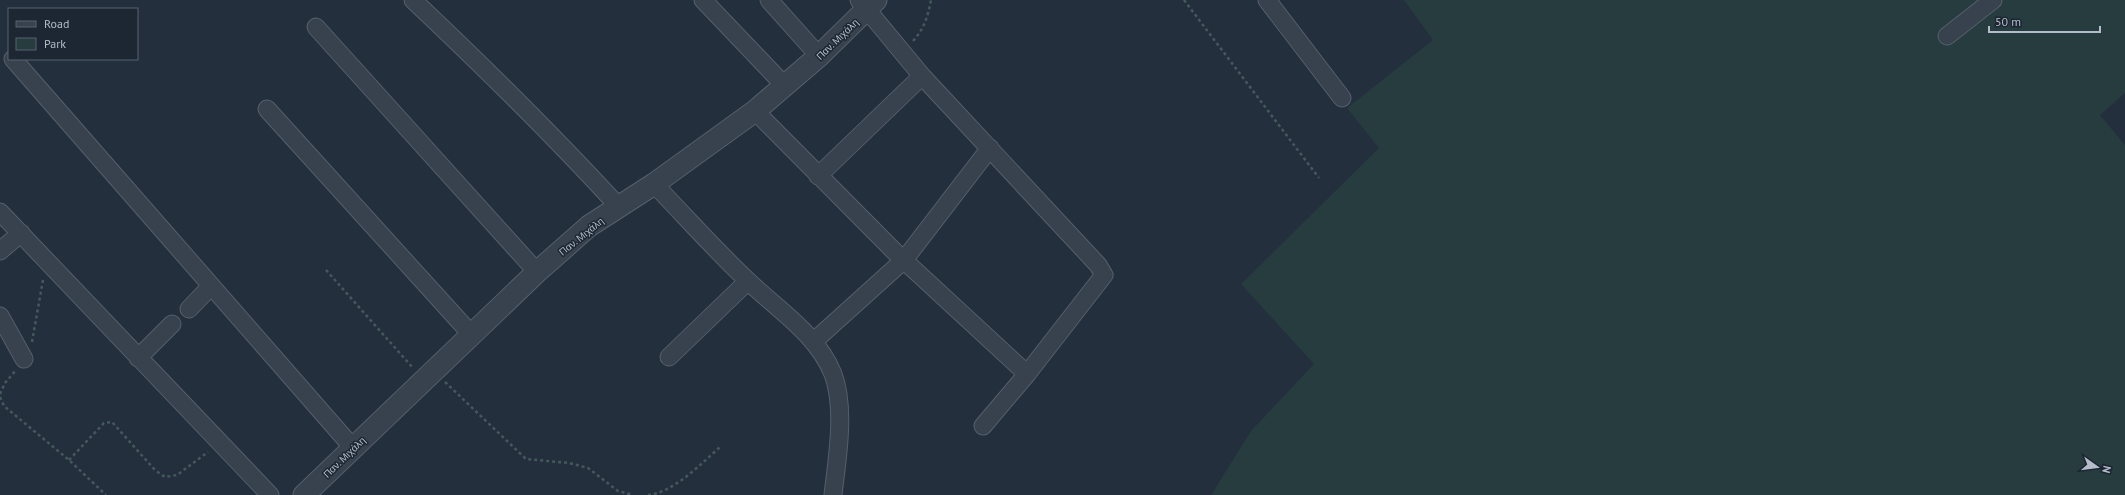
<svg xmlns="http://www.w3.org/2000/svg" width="2125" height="495" font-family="'PT Sans',sans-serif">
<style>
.green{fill:#263c3f}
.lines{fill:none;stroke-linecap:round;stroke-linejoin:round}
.minor-casing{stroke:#565f6c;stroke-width:19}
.tertiary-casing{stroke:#565f6c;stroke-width:23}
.path{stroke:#44595c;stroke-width:2.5;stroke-dasharray:3 3;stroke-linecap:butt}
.minor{stroke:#38414e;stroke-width:17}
.tertiary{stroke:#38414e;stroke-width:21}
.labels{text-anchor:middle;stroke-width:3;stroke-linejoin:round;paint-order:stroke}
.street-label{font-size:10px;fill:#b4bcc9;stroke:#1d2633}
</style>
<rect width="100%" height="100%" fill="#242f3e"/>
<!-- green -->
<path class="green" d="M1404,0H2125V93L2100,115L2125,145V495H1211L1251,431L1314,364L1241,284L1379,148L1347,108L1433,40Z"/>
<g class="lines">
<!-- minor casing -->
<g class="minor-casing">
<path id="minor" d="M413,0C484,67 553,135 619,207
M703,0L785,86
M769,0L819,56
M859,0L922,76L1098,265L1104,275L1027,374L983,426
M1267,0L1342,98
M316,27L537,272
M1947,36L1993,0
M13,59L354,449
M267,109L471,334
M755,111L896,253L1027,374
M818,176L922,76
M654,184C685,216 715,250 748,281C777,309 817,334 833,374C846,409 837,459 833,495
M0,212L270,495
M0,251L21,233
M189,309L211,286
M0,316L24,359
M813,342L904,260L990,148
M669,357L748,281
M138,358L172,324"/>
</g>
<!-- tertiary casing -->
<g class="tertiary-casing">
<path id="tertiary" d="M304,495L537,272L589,226L654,184L755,111L819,56L876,0"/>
</g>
<!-- path -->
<path class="path" d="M1184,0L1319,178
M913,41C924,29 928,16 931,0
M326,270L413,368
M32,342L43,280
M445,382L526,459L569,463L588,468L618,491L633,495
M0,394L5,383L16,370
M0,397L4,406L69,460L106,495
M69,460L104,423L112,422L155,470L165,477L177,475L208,452
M648,495C673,493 702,463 720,447"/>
<!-- minor -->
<use href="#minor" class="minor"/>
<!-- tertiary -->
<use href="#tertiary" class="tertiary"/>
</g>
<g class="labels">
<!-- street labels -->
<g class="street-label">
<text transform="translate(837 39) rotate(-44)" y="4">Παν. Μιχάλη</text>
<text transform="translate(581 236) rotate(-39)" y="4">Παν. Μιχάλη</text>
<text transform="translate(344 457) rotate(-44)" y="4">Παν. Μιχάλη</text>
</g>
</g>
<!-- legend -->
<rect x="8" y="8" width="130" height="52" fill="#1d2633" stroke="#59626f"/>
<rect x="16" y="21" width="20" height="6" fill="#38414e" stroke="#59626f"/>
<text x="44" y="28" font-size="12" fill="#b4bcc9">Road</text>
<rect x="16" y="38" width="20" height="12" fill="#263c3f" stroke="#59626f"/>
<text x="44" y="48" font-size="12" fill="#b4bcc9">Park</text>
<!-- north arrow -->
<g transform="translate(2097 467) rotate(104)" stroke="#1d2633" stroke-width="3" paint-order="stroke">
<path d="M0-3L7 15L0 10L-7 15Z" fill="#b4bcc9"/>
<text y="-6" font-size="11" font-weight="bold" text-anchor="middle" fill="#b4bcc9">N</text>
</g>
<!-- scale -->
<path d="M1989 26v6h111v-6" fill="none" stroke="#b4bcc9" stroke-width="2"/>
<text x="1995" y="26" font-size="12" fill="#b4bcc9" stroke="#1d2633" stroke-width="3" paint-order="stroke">50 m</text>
</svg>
